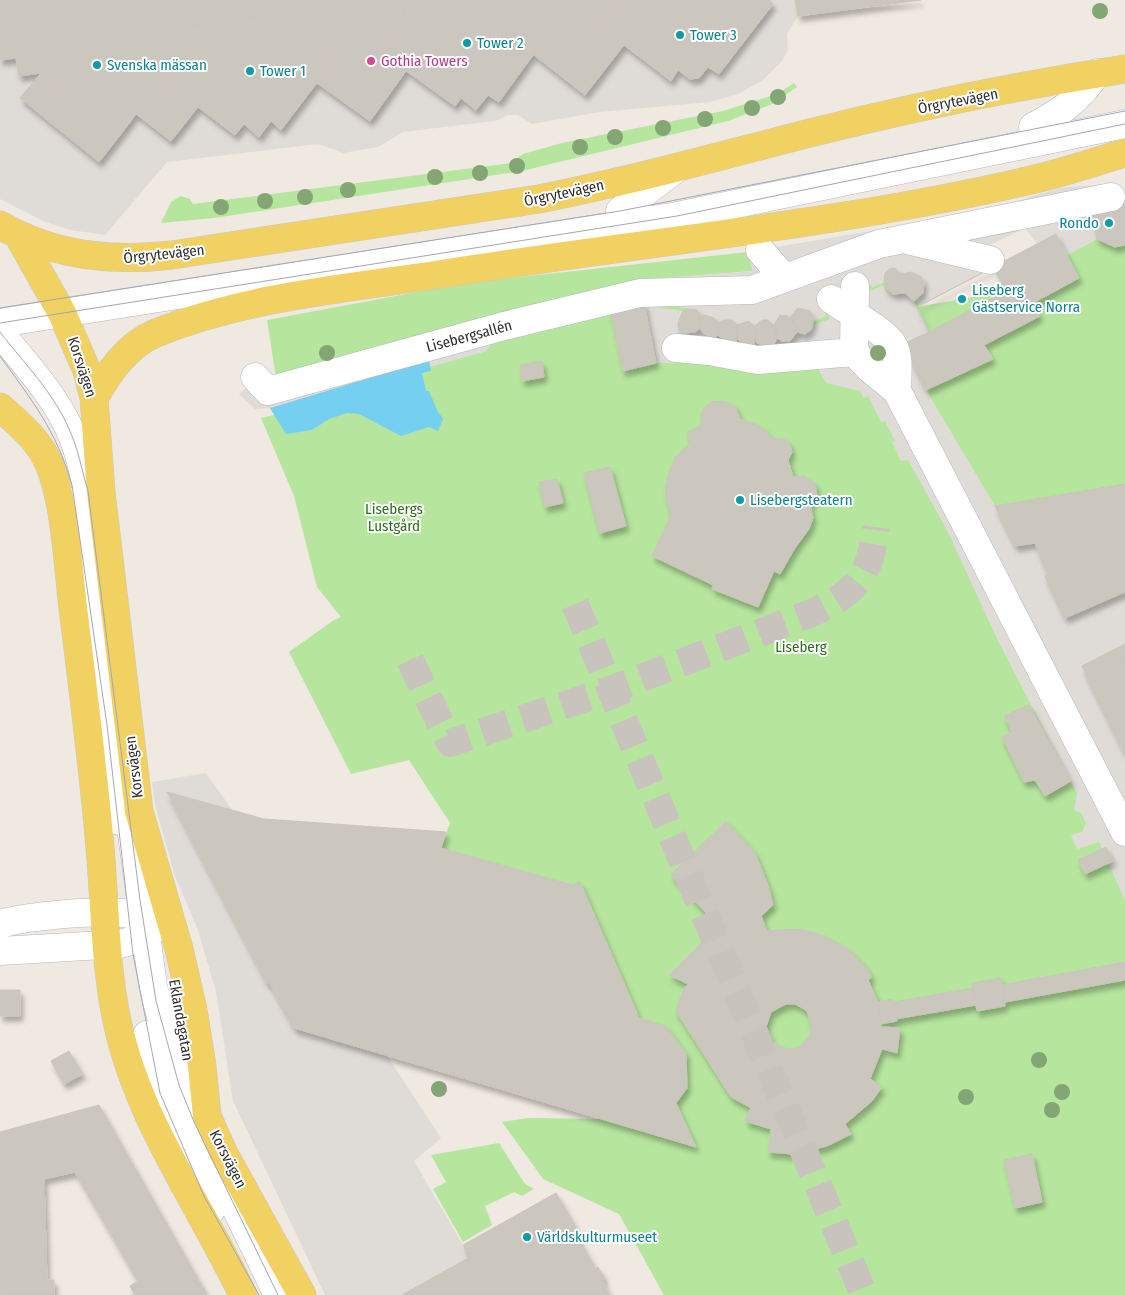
<svg xmlns="http://www.w3.org/2000/svg" width="1125" height="1295" font-family="'Fira Sans Condensed',sans-serif">
<style>
.green{fill:#b6e59e;fill-rule:evenodd}
.plaza{fill:#dfdcd8;fill-rule:evenodd}
.water{fill:#75cff0}
.building{fill:#cbc7bf;stroke:#cbc5ba;fill-rule:evenodd;filter:url(#shadow)}
.lines{fill:none;stroke-linecap:round;stroke-linejoin:round}
.minor-tunnel{stroke:#c8c4bd;stroke-width:28;stroke-dasharray:28 14;stroke-linecap:butt}
.minor-casing{stroke:#b4b7c1;stroke-width:29}
.major-casing{stroke:#c9c9c9;stroke-width:29}
.minor{stroke:#fff;stroke-width:28}
.major{stroke:#f2d163;stroke-width:28}
.tram{stroke:#a3a6b8;stroke-width:1}
.tree{fill:#84a574}
.culture-dot{fill:#0f9aa8;stroke:#fff;stroke-width:2}
.hotel-dot{fill:#d1479c;stroke:#fff;stroke-width:2}
.labels{text-anchor:middle;stroke-width:4;stroke-linejoin:round;paint-order:stroke}
.culture-label{font-size:15px;fill:#0d838f;stroke:#fff;text-anchor:start}
.hotel-label{font-size:15px;fill:#b23c85;stroke:#fff;text-anchor:start}
.street-label{font-size:15px;fill:#2e2e2e;stroke:#fff}
.park-label{font-size:15px;fill:#2c6e1b;stroke:#fff}
</style>
<defs>
<filter id="shadow"><feDropShadow dx="3" dy="5.5" stdDeviation="2.5" flood-color="#0004"/></filter>
</defs>
<rect width="100%" height="100%" fill="#efe9e1"/>
<!-- green -->
<path class="green" d="M794,83L797,87L770,105L728,121L522,171L214,218L161,223L171,202L181,196L190,199L193,204L511,163L523,154L562,143L723,111L777,94Z
M1125,202V1295H664L619,1214L543,1179L502,1122L529,1118L601,1119L695,1146L580,882L572,885L441,848L450,823L409,760L351,774L289,652L334,620L341,617L317,587L294,496L261,418L274,415L270,408L486,351L493,342L610,313L659,304L694,309L717,320L741,323L758,322L766,320L774,324L780,315L790,318L795,310L803,308L810,311L814,320L818,301L866,276L872,287L884,282L885,273L891,268L916,273L922,278L924,285L919,306L1056,234L1067,255L1097,239L1091,207ZM993,267L1006,291L917,307Z
M748,252L753,271L651,279L276,378L267,320L465,283Z
M499,1143L525,1184L534,1189L522,1196L514,1192L485,1206L492,1225L463,1242L433,1189L446,1182L431,1155Z"/>
<!-- plaza -->
<path class="plaza" d="M769,0H795L798,16L787,34L788,50L782,61L763,80L738,94L710,102L600,112L532,124L518,115H509L495,121L403,132L378,147L343,153L318,144L167,162L105,235L70,230L43,221L0,199V60L16,58L19,76L41,73L120,134L136,114L171,141L198,107L234,135L244,124L259,137L271,121L281,129L317,83L370,121L406,71L455,106L461,98L476,110L488,95L499,101L534,55L585,95L624,45L670,81L678,70L690,79L699,78L708,67L719,74L773,4Z
M1109,184L1091,208L1097,239L1067,255L1056,234L1037,244L1025,228L984,248L993,266L919,306L916,300L923,293L922,278L916,273L901,274L895,268H891L885,273L884,282L872,287L866,276L819,300L826,316L814,321L810,311L803,308L795,310L790,318L780,316L774,325L768,320H762L755,326L749,321L737,325L730,320L719,323L709,315L700,317L697,310L694,309L644,303L493,342L486,351L430,367L429,360L270,408L255,409L239,394L267,369L277,378L552,302L651,279L753,271L748,252L982,212L1059,188Z
M883,285L886,291L892,294H907L914,301L929,332L903,344L926,390L995,506L1015,546L1035,543L1048,575L1045,577L1065,618L1125,592V644L1082,666L1125,753V901L1099,842L1077,849L1071,835L1082,832L1086,823L1081,813L1074,810L1077,793L998,641L947,530L908,460L901,461L892,442L895,441L885,421L881,422L868,396L864,398L860,391L826,383L818,369L706,363H656L644,306L683,311L678,323L679,330L684,333L696,332L700,328L708,338L718,335L754,347L756,342L770,346L774,344L777,338L786,342L790,341L797,332L805,334L813,325L830,319L827,310L869,289L871,291ZM875,344L885,356L881,359H876L870,351Z
M206,773L233,811L167,793L267,983L270,984L294,1027L386,1054L441,1138L414,1161L470,1257L402,1295H325L233,1101L216,992L198,930L174,874L155,804L152,782Z"/>
<!-- water -->
<path class="water" d="M429,360L431,371L422,373L426,391H429L437,410L443,419L438,431L429,427L401,436L359,414L347,413L329,419L312,430L286,434L270,408Z"/>
<!-- building -->
<path class="building" d="M0,0H403L406,24L384,55L406,71L370,121L317,83L335,59L305,36L302,10L185,26L188,52L165,82L198,107L171,141L136,114L121,134L41,73L19,76L16,58L0,60Z
M403,0H521L522,10L551,30L499,102L488,95L476,110L461,98L455,106L384,55L406,24Z
M521,0H618L599,26L624,45L585,95L534,55L551,30L522,10Z
M618,0H769L773,4L719,74L708,67L699,78L690,79L678,70L671,81L599,26Z
M795,0H921L798,16Z
M302,10L305,36L335,59L281,130L271,121L259,137L244,124L235,135L165,82L188,52L185,26Z
M41,73L121,134L99,162L20,98Z
M1125,202V245L1115,247L1097,239L1091,207Z
M1056,234L1079,278L1033,303L1040,316L984,345L993,359L926,390L903,344L929,332L917,307Z
M994,267L1006,291L929,332L917,307Z
M891,268H895L901,274L911,272L920,276L924,281L923,293L914,301L905,293L893,294L886,289L884,282L885,273Z
M644,303L656,363L623,371L610,309Z
M798,308L810,311L814,318L811,330L805,334L797,332L794,321L790,318Z
M690,309L697,310L699,313L700,328L696,332L684,333L679,330L678,323L683,311Z
M705,315L714,318L719,323L718,335L712,339L702,332L700,328V317Z
M780,315L788,316L796,326L797,332L790,341H782L777,338L774,325Z
M724,320H732L737,325L736,343L725,341L718,335L719,323Z
M762,320H768L776,328L777,338L774,344L764,347L756,342L755,326Z
M749,321L756,329L754,347L738,340L737,325Z
M542,361L544,377L522,381L520,365Z
M724,401L735,406L740,419L760,426L773,439L781,438L789,442L792,452L788,460L793,477L804,476L815,483L817,496L810,504L813,518L809,529L795,548L780,574L774,571L758,607L712,589L713,585L652,556L671,515L665,492L668,475L676,456L691,443L687,432L702,425L701,415L704,408L711,402Z
M610,467L626,526L600,533L584,473Z
M557,479L563,503L545,507L539,482Z
M1125,484V592L1065,618L1045,576L1048,575L1035,543L1015,546L995,506Z
M1125,644V661L1088,679L1082,666Z
M1125,661V752H1124L1088,679Z
M1029,705L1071,781L1045,796L1035,780L1024,782L1002,737L1012,732L1004,716Z
M167,792L264,819L446,832L441,848L572,885L580,882L639,1018L665,1026L686,1053L687,1088L676,1103L696,1147L294,1028L270,984L267,983Z
M726,821L755,853L769,888L773,905L761,916L767,931L799,929L825,936L848,949L865,966L872,977L868,980L878,1002L881,1027L900,1028L897,1053L882,1049L870,1079L882,1087L872,1101L845,1124L851,1134L827,1146L793,1154L768,1152L771,1129L745,1121L751,1108L731,1097L676,1011L683,990L688,984L669,975L718,926L671,875ZM786,1004H795L804,1009L808,1013L811,1027L810,1035L803,1044L797,1048L786,1049L772,1042L766,1027L771,1012Z
M1106,847L1113,861L1085,874L1078,860Z
M1125,962V980L1005,1002L1002,985Z
M1001,978L1005,1006L977,1011L972,983Z
M973,988L976,1005L896,1019L897,1021L881,1024L878,1002L892,999L893,1002Z
M0,990H20V1016H0Z
M69,1051L83,1074L64,1084L51,1061Z
M99,1105L207,1295H135L130,1286L138,1281L75,1172L44,1179L47,1280H54V1295H0V1132Z
M1032,1154L1042,1202L1015,1208L1004,1160Z
M556,1193L576,1227L573,1229L596,1269L598,1267L605,1279L602,1280L610,1295H402L470,1257L463,1245Z"/>
<g class="lines">
<!-- minor-tunnel -->
<path class="minor-tunnel" d="M575,604L864,1295
M410,660L450,743L610,690L814,612C858,591 870,575 876,527"/>
<!-- minor casing -->
<g class="minor-casing">
<path id="minor" d="M1033,127C1064,110 1076,102 1097,73
M620,211L677,168
M911,241L990,260
M760,250L784,278
M855,286L854,352L869,368L897,391L1125,832
M831,299C845,309 887,333 893,345C900,356 897,377 897,391
M0,323L677,216L1125,124
M0,332C23,362 53,393 69,428C83,458 88,493 92,525
M676,348L709,351L758,360L854,352
M255,377L268,391L504,326L640,293L752,290L879,244L1111,197
M74,502L119,821
M127,798L153,986L179,1085L194,1122L278,1295
M0,924C27,916 101,909 129,914C137,916 146,921 154,925L156,928
M0,951L120,944L142,938L156,923
M147,1035L160,1093L211,1210"/>
</g>
<!-- major casing -->
<g class="major-casing">
<path id="major" d="M0,225C53,256 112,262 172,255L539,199C630,181 720,156 810,133C914,107 1020,85 1125,69
M19,237L62,313L87,371L94,398L101,492L139,811L179,949L193,1010L202,1066L207,1116L223,1152L302,1295
M94,398C109,372 127,345 156,333C248,296 351,288 448,273C642,242 839,225 1031,180C1063,173 1094,162 1125,153
M0,407C19,424 39,440 49,464C65,500 68,567 73,608C83,688 93,767 100,847C105,905 105,964 117,1021C138,1121 200,1204 243,1295"/>
</g>
<!-- minor -->
<use href="#minor" class="minor"/>
<!-- major -->
<use href="#major" class="major"/>
<!-- tram -->
<path class="tram" d="M0,308L620,211L1125,111
M0,323L677,216L1125,124
M0,332C23,362 54,393 69,429C78,448 82,471 88,491L140,900L156,1001L179,1085L194,1122L278,1295
M0,356C33,402 56,430 72,485L107,725L133,954L160,1093L204,1196L259,1295"/>
</g>
<!-- trees -->
<g class="tree">
<circle cx="1100" cy="11" r="8"/>
<circle cx="778" cy="97" r="8"/>
<circle cx="752" cy="108" r="8"/>
<circle cx="705" cy="119" r="8"/>
<circle cx="663" cy="128" r="8"/>
<circle cx="615" cy="137" r="8"/>
<circle cx="580" cy="147" r="8"/>
<circle cx="517" cy="166" r="8"/>
<circle cx="480" cy="173" r="8"/>
<circle cx="435" cy="177" r="8"/>
<circle cx="348" cy="190" r="8"/>
<circle cx="305" cy="197" r="8"/>
<circle cx="265" cy="201" r="8"/>
<circle cx="221" cy="207" r="8"/>
<circle cx="327" cy="353" r="8"/>
<circle cx="878" cy="353" r="8"/>
<circle cx="1039" cy="1060" r="8"/>
<circle cx="439" cy="1089" r="8"/>
<circle cx="1062" cy="1092" r="8"/>
<circle cx="966" cy="1097" r="8"/>
<circle cx="1052" cy="1110" r="8"/>
</g>
<!-- markers -->
<g class="culture-dot">
<circle cx="680" cy="35" r="5"/>
<circle cx="467" cy="43" r="5"/>
<circle cx="97" cy="65" r="5"/>
<circle cx="250" cy="71" r="5"/>
<circle cx="1109" cy="223" r="5"/>
<circle cx="962" cy="299" r="5"/>
<circle cx="740" cy="500" r="5"/>
<circle cx="527" cy="1237" r="5"/>
</g>
<circle class="hotel-dot" cx="371" cy="61" r="5"/>
<g class="labels">
<!-- culture labels -->
<g class="culture-label">
<text x="690" y="40">Tower 3</text>
<text x="477" y="48">Tower 2</text>
<text x="107" y="70">Svenska mässan</text>
<text x="260" y="76">Tower 1</text>
<text x="1099" y="228" text-anchor="end">Rondo</text>
<text x="972" y="295">Liseberg<tspan x="972" dy="17">Gästservice Norra</tspan></text>
<text x="750" y="505">Lisebergsteatern</text>
<text x="537" y="1242">Världskulturmuseet</text>
</g>
<!-- hotel labels -->
<g class="hotel-label">
<text x="381" y="66">Gothia Towers</text>
</g>
<!-- street labels -->
<g class="street-label">
<text transform="translate(958 101) rotate(-11)" y="5">Örgrytevägen</text>
<text transform="translate(564 193) rotate(-12)" y="5">Örgrytevägen</text>
<text transform="translate(164 254) rotate(-6)" y="5">Örgrytevägen</text>
<text transform="translate(469 336) rotate(-15)" y="5">Lisebergsallén</text>
<text transform="translate(82 367) rotate(72)" y="5">Korsvägen</text>
<text transform="translate(134 767) rotate(-97)" y="5">Korsvägen</text>
<text transform="translate(181 1020) rotate(80)" y="5">Eklandagatan</text>
<text transform="translate(228 1159) rotate(63)" y="5">Korsvägen</text>
</g>
<!-- park labels -->
<g class="park-label">
<text x="394" y="514">Lisebergs<tspan x="394" dy="17">Lustgård</tspan></text>
<text x="801" y="652">Liseberg</text>
</g>
</g>
</svg>
